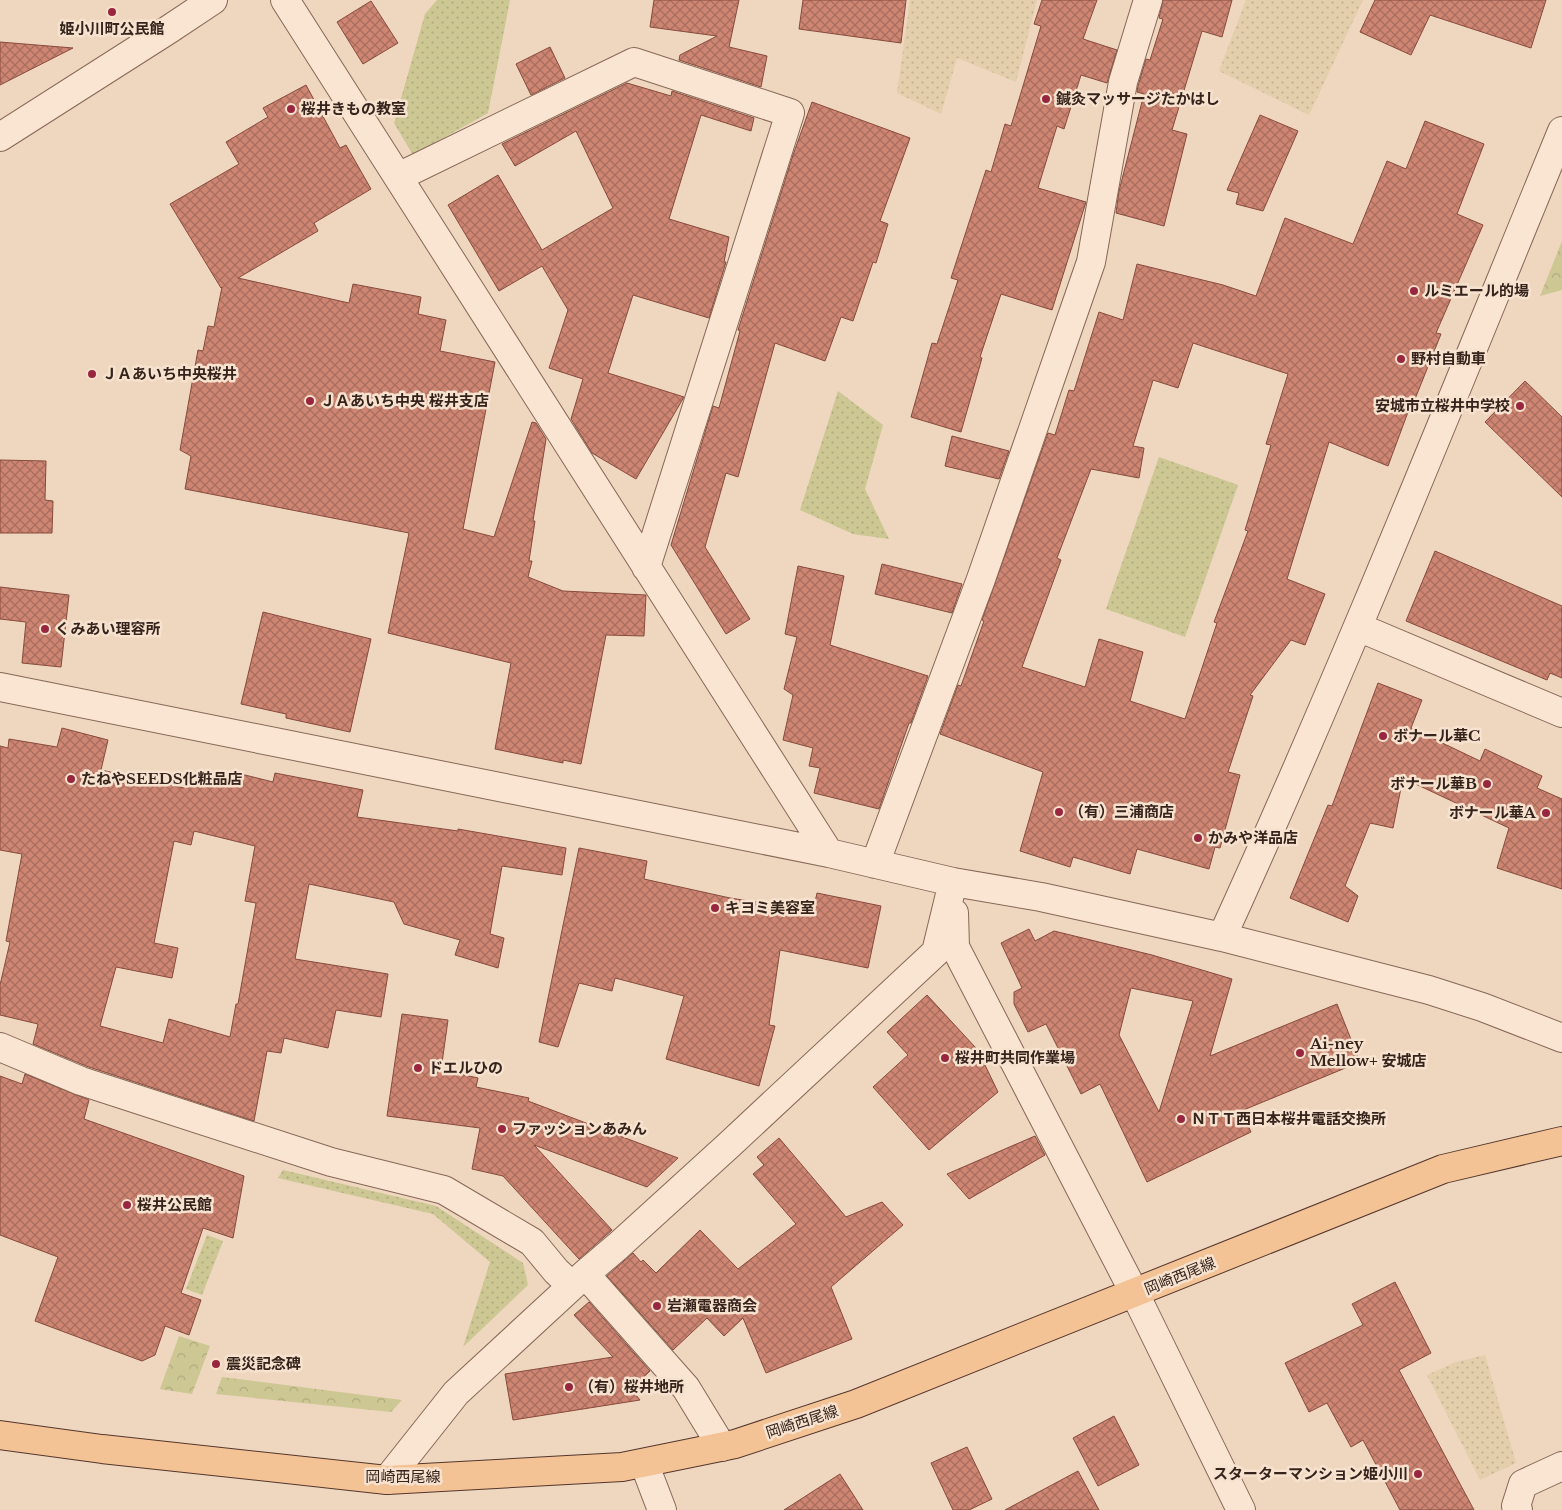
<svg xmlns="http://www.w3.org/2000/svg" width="1562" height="1510" font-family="'Libre Baskerville','Noto Sans JP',serif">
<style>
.farmland{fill:url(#farmland-dots)}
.grass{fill:url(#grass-dots)}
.forest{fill:url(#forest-crowns)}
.building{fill:url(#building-cross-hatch);stroke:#874a3c;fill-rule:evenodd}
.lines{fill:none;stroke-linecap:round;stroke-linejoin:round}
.minor-casing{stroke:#876757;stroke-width:30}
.major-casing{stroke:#55362c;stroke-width:30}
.minor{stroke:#f9e5d2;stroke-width:28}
.major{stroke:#f3c295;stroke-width:28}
.poi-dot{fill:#97263e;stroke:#f6e2ce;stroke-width:2}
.labels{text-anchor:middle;stroke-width:5;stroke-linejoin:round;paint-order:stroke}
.poi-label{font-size:15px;font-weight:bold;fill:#36231c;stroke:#f6e2ce;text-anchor:start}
.street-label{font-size:15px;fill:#36231c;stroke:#f6e2ce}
</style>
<defs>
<pattern id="farmland-dots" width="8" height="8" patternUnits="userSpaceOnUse" patternTransform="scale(1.25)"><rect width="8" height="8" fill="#e4cfac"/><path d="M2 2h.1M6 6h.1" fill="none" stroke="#c4b193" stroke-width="1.8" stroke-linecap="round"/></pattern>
<pattern id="grass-dots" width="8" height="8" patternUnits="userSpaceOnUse" patternTransform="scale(1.25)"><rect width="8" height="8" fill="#ccc793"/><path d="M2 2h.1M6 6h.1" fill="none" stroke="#b0ab7e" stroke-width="1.8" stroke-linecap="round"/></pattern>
<pattern id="forest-crowns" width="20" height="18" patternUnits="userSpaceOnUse" patternTransform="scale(1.25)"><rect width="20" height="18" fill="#ccc793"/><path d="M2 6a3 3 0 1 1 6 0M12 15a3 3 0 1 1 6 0" fill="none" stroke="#b0ab7e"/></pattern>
<pattern id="building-cross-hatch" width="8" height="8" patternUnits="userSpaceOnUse" patternTransform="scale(1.25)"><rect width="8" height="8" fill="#ce8673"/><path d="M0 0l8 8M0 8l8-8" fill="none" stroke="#a86d5e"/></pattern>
</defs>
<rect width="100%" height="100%" fill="#eed6bf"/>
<!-- farmland -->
<path class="farmland" d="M910,0H1037L1016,82L957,58L941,114L897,93Z
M1246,0H1363L1309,115L1219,71Z
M1485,1355L1516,1463L1480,1480L1427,1375L1456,1362Z"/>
<!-- grass -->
<path class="grass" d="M437,0H510L488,113L413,155L394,123L425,14Z
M838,391L883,425L865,489L889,539L853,534L800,510Z
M1159,457L1238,485L1185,637L1106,609Z
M283,1170L436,1206L523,1263L528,1285L463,1347L490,1262L433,1214L278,1178Z
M207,1235L223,1241L202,1295L186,1289Z"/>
<!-- forest -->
<path class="forest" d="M1562,241V290L1540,296Z
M179,1336L210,1346L192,1394L160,1389Z
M222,1377L402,1400L391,1412L216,1394Z"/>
<!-- building -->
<path class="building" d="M654,0H739L729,47L767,56L761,87L679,60L680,55L717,36L650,27Z
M803,0H906L901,43L799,29Z
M1042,0H1097L1083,39L1117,50L1107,83L1081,75L1064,129L1057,126L1038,188L1086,202L1052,310L1001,294L980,357L982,358L961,432L911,417L932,343L937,344L958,280L951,278L986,170L991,172L1005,124L1011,126L1041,26L1034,24Z
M1163,0H1232L1222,37L1202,31L1172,130L1187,134L1164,226L1116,213L1119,191L1144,94L1137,92L1138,86L1146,59L1150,60L1163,19L1159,18Z
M1375,0H1546L1531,48L1430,15L1411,55L1360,32Z
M371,1L398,43L363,64L337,22Z
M0,42L73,48L0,85Z
M550,47L565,78L531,95L516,64Z
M627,83L671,96L672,91L754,118L751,131L701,115L669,219L729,237L724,262H726L709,318L633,295L608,373L684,397L636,479L592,453L571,419L583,379L549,368L568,310L542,266L499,291L448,205L498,175L542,250L613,208L576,131L515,166L502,144Z
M306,85L340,148L346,145L371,189L314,223L318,231L238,278L349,303L353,284L421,297L418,314L446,320L440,351L495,362L463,529L494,537L532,422L536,423L546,439L533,521H535L529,561H532L528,577L563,591L646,595L644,636L606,635L581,764L563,760V763L495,749L511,663L388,633L409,533L185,489L191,456L180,450L198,350L203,351L208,326L214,327L222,287L221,288L170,204L239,164L226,142L268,117L263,108Z
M812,102L910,138L880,221L888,224L876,263L873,262L853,321L841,317L825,361L775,343L738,477L726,473L705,547L750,619L726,634L671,545L713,406L719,408L740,331L738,330L793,155Z
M1260,115L1298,131L1263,211L1236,204L1239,193L1227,190Z
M1425,121L1484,144L1457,214L1483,225L1436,333L1441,334L1413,404H1411L1388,466L1329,442L1287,579L1325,594L1305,645L1291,640L1250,695L1253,696L1228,772L1240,775L1220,848L1215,847L1209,869L1137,849L1130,874L1073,857L1070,867L1020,851L1043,772L940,734L958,685L961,686L984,621L982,620L1048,433L1055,435L1069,390L1074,391L1099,312L1123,320L1137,264L1223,285L1256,296L1285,218L1353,244L1387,161L1406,169ZM1193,343L1288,374L1266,444L1271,445L1245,530L1248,531L1214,622L1217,623L1185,719L1130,701L1143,652L1099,639L1085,687L1022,667L1061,560L1057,558L1091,469L1139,478L1144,448L1133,446L1153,380L1178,388Z
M1525,381L1562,417V497L1485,422Z
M952,436L1009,451L999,479L945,466Z
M0,460L46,461L45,500L53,501L52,533H0Z
M1435,551L1562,606V678L1550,673L1547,680L1406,621Z
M882,564L962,584L952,613L875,594Z
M798,566L844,576L830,645L928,676L911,723H909L879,809L814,793L820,768L809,766L813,748L783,740L793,695L784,689L797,637L785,634Z
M0,587L69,595L61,667L22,663L26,622L0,619Z
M263,612L371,639L350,732L286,718V714L241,704Z
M1378,683L1422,700L1411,728L1480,761L1485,749L1542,776L1537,788L1562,799V889L1497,868L1509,828L1403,778L1393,828L1370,823L1345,886L1358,896L1348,922L1290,898L1328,805L1332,806Z
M62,728L108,740L101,770L184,788L187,775L238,784L241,774L273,782L275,773L363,790L357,817L458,831V829L566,848L562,875L502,866L490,934L504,938L498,968L455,955L460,940L404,924L394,902L309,884L295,959L388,974L381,1017L336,1010L328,1048L284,1038L281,1053L267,1051L254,1121L86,1066L33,1044L38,1024L0,1015V985L10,942L6,941L22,854L0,850V746L8,748L9,739L57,747ZM194,831L255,846L245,901L256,903L238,1004H236L230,1037L169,1019L163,1043L100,1026L116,967L172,978L178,948L154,943L174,841L191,845Z
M579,848L647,861L644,879L730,898L813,911L817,893L881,906L868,968L780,950L769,1025L775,1026L759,1086L666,1059L684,996L615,978L612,991L579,983L558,1047L539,1042Z
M1029,929L1035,941L1054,931L1152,955L1232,979L1210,1056L1337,1004L1360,1062L1241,1111L1251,1132L1147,1182L1100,1084L1081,1094L1046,1024L1028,1032L1014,1004V992L1022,988L1001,943ZM1131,988L1193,1001L1159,1112L1119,1035Z
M927,995L987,1060L984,1063L998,1092L929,1150L873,1087L908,1055L887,1032Z
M402,1014L448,1020L441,1070L478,1078L476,1087L529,1098L528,1101L678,1158L647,1187L534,1145L612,1230L579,1259L503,1176L472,1169L480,1128L387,1116Z
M25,1074L89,1100L84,1119L244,1176L233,1238L203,1228L181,1293L201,1300L189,1335L165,1326L155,1355L142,1361L35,1321L58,1257L0,1235V1076L22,1084Z
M1035,1136L1045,1155L969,1199L947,1174Z
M779,1138L846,1217L882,1202L903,1225L831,1287L852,1339L766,1373L743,1318L724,1336L707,1318L673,1350L607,1276L633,1253L641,1262L643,1260L656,1273L700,1230L738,1269L796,1224L753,1174L764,1165L757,1157Z
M1395,1282L1431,1353L1399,1370L1474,1510H1400L1363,1440L1351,1447L1327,1403L1309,1412L1285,1363L1363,1325L1352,1304Z
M589,1302L650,1371L631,1389L640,1400L513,1420L505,1374L613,1357L574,1315Z
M1114,1416L1139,1465L1098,1486L1073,1438Z
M967,1447L992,1499L969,1510H953L931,1463Z
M1078,1471L1099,1510H1005Z
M840,1474L863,1510H784Z"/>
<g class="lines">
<!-- minor casing -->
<g class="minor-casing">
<path id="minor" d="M285,0L829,853
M0,137L168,30L213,0
M398,177L634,62L790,113L646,567
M1358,627L1562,713
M0,687L829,853L953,882L1041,897L1222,937L1429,990L1482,1007L1562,1038
M875,864L981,579L1091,262L1123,82L1148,0
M954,913L955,947L1135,1294L1241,1510
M1222,937C1343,672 1451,401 1562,131
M0,1047L81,1081L331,1162L444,1190L532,1242L556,1271L572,1286
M585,1274L686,1388L722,1447
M644,1463L662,1510
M387,1480L456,1393L585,1274L618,1246L729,1145L936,952L953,882
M1518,1510L1516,1506L1523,1484L1562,1466"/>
</g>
<!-- major casing -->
<g class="major-casing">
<path id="major" d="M0,1435L102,1449L387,1480L622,1467L735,1444L856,1404L1443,1169L1562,1141"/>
</g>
<!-- minor -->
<use href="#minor" class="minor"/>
<!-- major -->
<use href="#major" class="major"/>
</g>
<!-- markers -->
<g class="poi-dot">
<circle cx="112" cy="12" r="5"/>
<circle cx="1046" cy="99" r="5"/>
<circle cx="291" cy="109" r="5"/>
<circle cx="1414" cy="291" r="5"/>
<circle cx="1401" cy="359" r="5"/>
<circle cx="92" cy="374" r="5"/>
<circle cx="310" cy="401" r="5"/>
<circle cx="1520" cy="406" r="5"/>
<circle cx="45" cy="629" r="5"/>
<circle cx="1383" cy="736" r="5"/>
<circle cx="71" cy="779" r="5"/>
<circle cx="1487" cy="784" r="5"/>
<circle cx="1059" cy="812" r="5"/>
<circle cx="1546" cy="813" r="5"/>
<circle cx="1198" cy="838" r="5"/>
<circle cx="715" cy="908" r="5"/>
<circle cx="1300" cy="1053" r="5"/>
<circle cx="945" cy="1058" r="5"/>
<circle cx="418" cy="1068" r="5"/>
<circle cx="1181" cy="1119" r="5"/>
<circle cx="502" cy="1129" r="5"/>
<circle cx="127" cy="1205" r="5"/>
<circle cx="657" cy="1306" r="5"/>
<circle cx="216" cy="1364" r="5"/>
<circle cx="569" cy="1387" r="5"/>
<circle cx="1418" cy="1474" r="5"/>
</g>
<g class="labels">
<!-- poi labels -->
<g class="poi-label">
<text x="112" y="34" text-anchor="middle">姫小川町公民館</text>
<text x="1056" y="104">鍼灸マッサージたかはし</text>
<text x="301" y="114">桜井きもの教室</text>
<text x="1424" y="296">ルミエール的場</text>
<text x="1411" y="364">野村自動車</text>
<text x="102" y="379">ＪＡあいち中央桜井</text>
<text x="320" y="406">ＪＡあいち中央 桜井支店</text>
<text x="1510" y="411" text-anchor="end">安城市立桜井中学校</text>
<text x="55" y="634">くみあい理容所</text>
<text x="1393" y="741">ボナール華C</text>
<text x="81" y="784">たねやSEEDS化粧品店</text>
<text x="1477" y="789" text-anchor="end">ボナール華B</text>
<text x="1069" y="817">（有）三浦商店</text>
<text x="1536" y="818" text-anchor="end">ボナール華A</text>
<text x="1208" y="843">かみや洋品店</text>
<text x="725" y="913">キヨミ美容室</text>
<text x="1310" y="1049">Ai-ney<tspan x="1310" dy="17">Mellow+ 安城店</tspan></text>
<text x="955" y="1063">桜井町共同作業場</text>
<text x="428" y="1073">ドエルひの</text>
<text x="1191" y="1124">ＮＴＴ西日本桜井電話交換所</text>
<text x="512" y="1134">ファッションあみん</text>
<text x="137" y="1210">桜井公民館</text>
<text x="667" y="1311">岩瀬電器商会</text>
<text x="226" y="1369">震災記念碑</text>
<text x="579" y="1392">（有）桜井地所</text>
<text x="1408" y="1479" text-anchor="end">スターターマンション姫小川</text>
</g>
<!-- street labels -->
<g class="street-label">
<text transform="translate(1180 1276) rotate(-22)" y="5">岡崎西尾線</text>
<text transform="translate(802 1422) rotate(-18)" y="5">岡崎西尾線</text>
<text x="403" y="1482">岡崎西尾線</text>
</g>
</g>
</svg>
